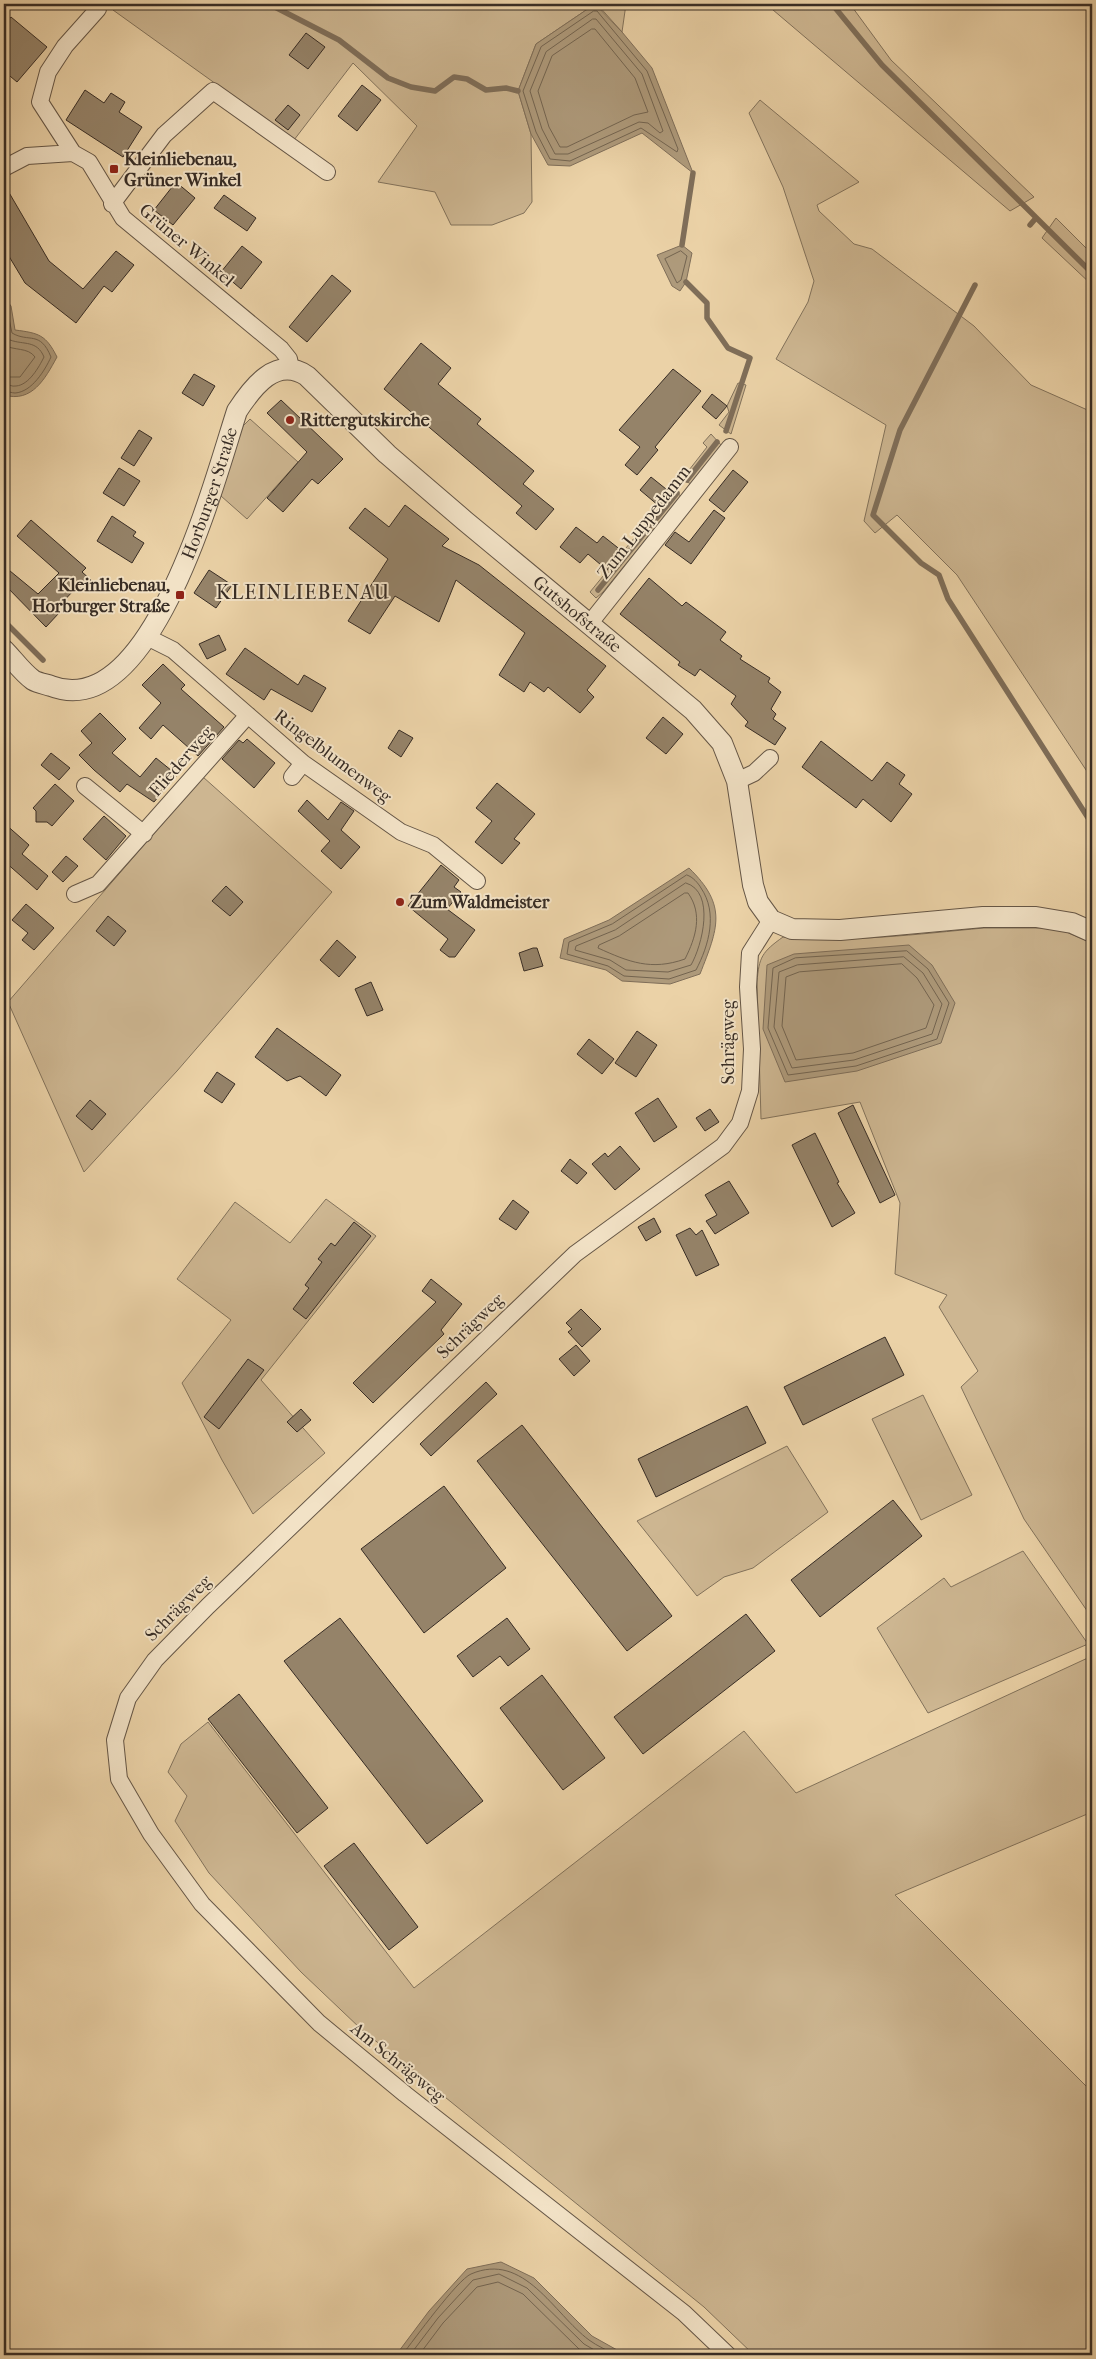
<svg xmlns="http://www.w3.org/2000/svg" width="1096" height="2359" font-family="'IM FELL French Canon',serif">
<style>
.green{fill:#cdb691;stroke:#82725b}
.water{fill:#ae9a7b;stroke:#7f6e59}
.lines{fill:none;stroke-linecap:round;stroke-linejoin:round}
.shore{stroke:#736450;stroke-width:1}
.stream{stroke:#7f6e59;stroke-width:5.5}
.building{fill:#958369;stroke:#382d25}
.minor-casing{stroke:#655646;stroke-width:18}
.tertiary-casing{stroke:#655646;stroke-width:22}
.minor{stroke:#f2e2c6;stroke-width:16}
.tertiary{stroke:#f2e2c6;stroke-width:20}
.poi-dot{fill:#8f2418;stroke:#f2e2c6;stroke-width:2}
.labels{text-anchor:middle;stroke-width:4;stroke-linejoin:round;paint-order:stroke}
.poi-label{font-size:18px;font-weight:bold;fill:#382d25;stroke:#f2e2c6;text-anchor:start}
.street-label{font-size:18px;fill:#382d25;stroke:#f2e2c6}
.quarter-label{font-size:20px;letter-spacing:1px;fill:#382d25;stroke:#f2e2c6}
</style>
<rect width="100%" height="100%" fill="#ebd2a7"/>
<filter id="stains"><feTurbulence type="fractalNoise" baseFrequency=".004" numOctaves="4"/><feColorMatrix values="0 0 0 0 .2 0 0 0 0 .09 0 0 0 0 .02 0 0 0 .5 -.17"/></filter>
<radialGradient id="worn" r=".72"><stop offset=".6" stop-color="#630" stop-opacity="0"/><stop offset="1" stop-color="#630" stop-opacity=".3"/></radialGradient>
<!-- green -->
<path class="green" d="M118,4H595L536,44L518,91L531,134L532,202L524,213L492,225H451L435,192L378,182L417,126L353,63L294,140L113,10Z
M597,4H626L622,32Z
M766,4H850L891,60L1034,197L1010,211Z
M760,100L859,182L817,205L819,211L854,244L872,249L974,326L1031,385L1092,412V779L957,575L897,515L875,533L864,521L886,425L776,359L808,302L814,281L783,187L749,113Z
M1056,218L1092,254V285L1042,238Z
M738,383L746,385L731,434L719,425L729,412L727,406Z
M250,419L298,462L247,519L221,496L220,489L243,426Z
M711,434L722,446L691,484L682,479L707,447L703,443Z
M675,492L681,496L603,592L596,598L590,592L671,493Z
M203,777L332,892L177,1071L84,1172L8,1002Z
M984,928H1057L1092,943V1618L1024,1519L961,1387L978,1371L939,1307L947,1295L895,1274L900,1203L860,1102L761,1119L757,982C759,957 762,952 783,937C849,943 918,934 984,928Z
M326,1199L376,1236L261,1380L325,1453L253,1514L222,1460L182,1383L231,1320L177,1279L235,1202L290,1243Z
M923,1395L972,1495L921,1520L872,1419Z
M787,1446L828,1512L753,1568L724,1577L697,1596L637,1521Z
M1023,1551L1088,1644L928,1713L877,1628L944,1578L951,1587Z
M1092,1656V1812L895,1895L1092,2092V2355H754L704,2307L361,2029L301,1972L209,1873L175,1821L187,1796L168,1772L181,1744L208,1722L414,1988L744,1731L796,1793Z"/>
<!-- water -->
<path class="water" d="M595,4L622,32L652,68L693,173L642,133L570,166L548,165L531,134L518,91L536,44Z
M682,245L692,253L686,282L680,291L672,286L657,255Z
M4,297L11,306L15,330C39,333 46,335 57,357C45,379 32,403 4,395Z
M689,868C728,906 718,928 700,974L670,984L622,981L606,970L560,958L564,939L609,920Z
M909,945L932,965L955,1003L941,1043L857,1071L785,1082L763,1029L767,965L794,954Z
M501,2262L534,2278L592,2336L626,2355H396L429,2311L467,2269Z"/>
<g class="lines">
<!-- shore -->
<path class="shore" d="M594,11H597L647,71L678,149L677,152L641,128L570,161L550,159L536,132L523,91L541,47Z
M593,19H596L642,74L663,131L660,133L648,123L639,122L568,154H555L542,129L530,91L546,52Z
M592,29H595L635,78L648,112L634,115L567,147H560L549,127L538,91L552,56Z
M681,251L687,256L681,280L677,283L665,259Z
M4,305L7,309L12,333C29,343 40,330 51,357C45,370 32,392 15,393C12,393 7,391 4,391
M4,330L10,340C24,345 37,340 44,357C39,367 29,385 16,386C12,387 8,384 4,384
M4,345C14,351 28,347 35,357L20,377H4
M687,875C693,877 698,883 701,888C718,913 709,945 696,970L669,979L624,976L608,966L567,954L569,942L612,924Z
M686,883C716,892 702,946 691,965L668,972L626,970L610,960L575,950L576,946L615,930Z
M685,893H688C703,914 696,937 685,959C651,971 629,962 598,948L599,945L619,936Z
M907,951L928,969L949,1003L937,1039L856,1066L788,1075L768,1028L773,968L795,958Z
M904,957L923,973L942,1004L932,1034L854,1060L792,1068L774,1027L779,972L797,965Z
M902,964L917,978L934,1005L926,1028L853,1053L796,1060L782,1026L786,977L799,972Z
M402,2355C414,2340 457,2280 471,2274C524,2251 554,2314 589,2340C597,2346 607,2350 616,2355
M410,2355L438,2318L473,2280L499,2274L527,2288L584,2344L603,2355
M419,2355L443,2323L477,2287L498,2282L523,2294L579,2349L588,2355"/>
<!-- stream -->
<path class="stream" d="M269,4L339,40L388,78L411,87L435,91L454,77L467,79L486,90L506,88L518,91
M832,4L882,65L1092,273
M1030,225L1036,218
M682,245L693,173
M686,282L707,303V318L728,348L750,358L726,431
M975,285L900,430L873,515L921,563L939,575L948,599L1092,824
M687,480L717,442
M598,590L677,493
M4,621L43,660"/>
</g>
<!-- building -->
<path class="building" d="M11,17L47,47L17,82L4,71V25Z
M306,33L325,47L308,69L289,55Z
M362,85L381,100L357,131L338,116Z
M85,90L104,103L111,93L125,102L119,112L142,127L123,157L66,120Z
M288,105L300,115L288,130L275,120Z
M176,182L195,198L173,225L154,210Z
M4,184L49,261L83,289L116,251L134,265L112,292L104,286L76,323L25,283L4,248Z
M224,195L256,218L247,231L214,208Z
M242,246L262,262L241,289L221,272Z
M332,275L351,291L307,342L289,327Z
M421,343L451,368L438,384L481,419L477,424L534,471L523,484L554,509L536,530L516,513L522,506L384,389Z
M673,369L701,391L655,447L658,450L637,475L625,465L640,447L619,430Z
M194,374L215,386L203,406L182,393Z
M712,394L727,406L716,419L702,407Z
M281,400L343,459L318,484L312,479L283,512L267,498L307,452L267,413Z
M139,430L152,438L134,466L121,458Z
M119,468L140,481L124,506L103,493Z
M733,470L748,482L724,512L709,500Z
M651,477L671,493L659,506L640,490Z
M405,505L449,539L442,546L479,565L606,666L587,690L594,697L580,713L548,687L544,692L530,682L524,692L499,675L525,633L456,580L439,622L395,596L370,634L348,621L388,559L349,528L365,508L389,527Z
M714,510L725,518L691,564L665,545L675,532L689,542Z
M112,516L136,532L133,536L144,543L132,563L97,541Z
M31,520L86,568L82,572L91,580L80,592L76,588L55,610L59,613L46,627L4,584V566L38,594L59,573L17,536Z
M576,527L597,543L603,536L622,551L607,570L588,554L580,563L560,547Z
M209,570L232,585L216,608L194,593Z
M649,578L682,606L686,602L726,632L720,640L742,656L740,659L770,678L768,682L781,692L771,709L776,714L773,719L786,728L775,745L745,726L748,722L731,704L736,696L700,669L695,676L678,665L680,662L620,614Z
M219,635L226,650L207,659L199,644Z
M245,648L298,685L304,675L326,688L312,712L271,689L264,700L226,674Z
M163,664L185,685L181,689L224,727L198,756L163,725L151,739L139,728L161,703L142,685Z
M100,713L126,739L112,753L140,777L156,758L177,775L154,802L127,784L120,792L94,770L79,755L92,743L81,731Z
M663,717L683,734L666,754L646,738Z
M399,730L413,738L401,757L388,748Z
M247,739L275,763L254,788L222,759L239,740L243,743Z
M821,741L872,781L887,762L905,775L899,784L912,794L891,822L863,799L856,808L802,767Z
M51,753L70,768L59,780L41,765Z
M497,783L535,814L514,839L520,843L502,864L475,842L492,821L476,808Z
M55,784L74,801L52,826L47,822H36V811L33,808Z
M307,800L328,820L341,802L354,811L341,830L360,847L341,869L321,851L330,841L298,811Z
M104,816L126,836L106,860L83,839Z
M4,823L29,845L22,854L48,876L37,890L4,861Z
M66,856L78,866L63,882L52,872Z
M441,865L459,880L454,887L461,892L447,909L475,930L455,957H449L440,950L448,939L408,906Z
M226,886L243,902L230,916L212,901Z
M26,904L54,928L34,950L22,940L28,933L12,920Z
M108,916L126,931L114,946L96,931Z
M337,940L356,957L339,977L320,960Z
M533,948H537L543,966L524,971L519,953Z
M371,982L383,1010L367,1016L355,989Z
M277,1028L341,1075L326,1096L300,1076L287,1081L255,1057Z
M637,1031L657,1045L636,1077L615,1063Z
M589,1039L614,1059L602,1074L577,1054Z
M217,1072L235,1084L222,1103L204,1091Z
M658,1098L677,1127L654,1142L635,1113Z
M90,1100L106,1114L92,1130L76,1116Z
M853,1105L895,1195L880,1203L838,1113Z
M710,1109L719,1122L705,1131L696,1118Z
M815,1133L839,1182L837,1183L855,1213L832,1227L792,1145Z
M620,1146L640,1169L615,1190L592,1164L605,1153L608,1157Z
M570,1159L587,1173L577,1184L561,1171Z
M729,1181L749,1213L715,1234L706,1221L717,1215L705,1195Z
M513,1200L529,1212L516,1230L499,1219Z
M654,1218L661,1232L646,1241L638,1227Z
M354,1222L371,1236L306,1319L293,1309L309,1288L305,1285L322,1262L318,1259L331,1243L335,1246Z
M690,1228L696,1235L702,1230L719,1265L696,1276L676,1235Z
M431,1279L462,1304L441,1330L444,1334L373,1403L353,1383L436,1302L422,1291Z
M581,1309L601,1329L582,1347L568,1332L572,1329L566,1323Z
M885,1337L904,1375L803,1425L784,1387Z
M576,1345L590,1361L574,1376L559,1359Z
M248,1359L264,1370L219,1429L204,1417Z
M486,1382L497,1394L431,1456L420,1444Z
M747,1406L766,1443L656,1497L638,1459Z
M301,1409L311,1420L297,1432L287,1422Z
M522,1425L672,1616L627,1651L477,1461Z
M444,1486L506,1568L424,1633L361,1549Z
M893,1500L922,1536L820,1617L791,1580Z
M746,1614L775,1651L643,1754L614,1717Z
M340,1618L483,1801L427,1844L284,1661Z
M507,1618L530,1649L508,1666L500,1656L473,1677L457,1656Z
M542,1675L605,1758L563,1790L500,1708Z
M239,1694L328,1808L297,1833L208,1719Z
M354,1843L418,1927L389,1950L324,1866Z"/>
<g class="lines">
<!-- minor casing -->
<g class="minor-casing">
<path id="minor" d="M73,153L40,102L48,72L65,46L98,9
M4,168L27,156L73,153L89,162L123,218L281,349L289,359L291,369
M112,204L164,135L213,91L327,172
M590,623L730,447
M147,637L173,650L303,763L401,832L433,845L477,881
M292,777L303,763
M737,781L754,773L770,758
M85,786L144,834
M75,894L98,884L248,715
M728,2355L684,2313L405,2094L319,2023L202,1904L151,1834L119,1779L115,1740L128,1698L155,1660L208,1606L575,1254L723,1146L740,1123L750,1091L752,1049L748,987L750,953L771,920"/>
</g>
<!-- tertiary casing -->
<g class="tertiary-casing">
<g id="tertiary">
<path id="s1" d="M4,650C13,659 22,672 33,680C38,683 45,684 51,686C152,725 215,478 237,411C252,388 276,355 307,376L387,454L465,521L693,710L722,743L737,781L753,885L758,902L771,920L792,929L840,930L983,917H1036L1072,923L1092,932"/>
</g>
</g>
<!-- minor -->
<use href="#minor" class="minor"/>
<!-- tertiary -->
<use href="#tertiary" class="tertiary"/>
</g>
<!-- markers -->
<g class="poi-dot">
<rect x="109" y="164" width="10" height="10" rx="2.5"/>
<circle cx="290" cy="420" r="5"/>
<rect x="175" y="590" width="10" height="10" rx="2.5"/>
<circle cx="400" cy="902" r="5"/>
</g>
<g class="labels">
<!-- poi labels -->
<g class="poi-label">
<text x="124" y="165">Kleinliebenau,<tspan x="124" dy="21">Grüner Winkel</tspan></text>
<text x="300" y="426">Rittergutskirche</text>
<text x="170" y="591" text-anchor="end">Kleinliebenau,<tspan x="170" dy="21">Horburger Straße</tspan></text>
<text x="410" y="908">Zum Waldmeister</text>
</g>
<!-- street labels -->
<g class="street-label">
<text transform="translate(187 245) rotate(40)" y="6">Grüner Winkel</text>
<text dy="6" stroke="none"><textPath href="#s1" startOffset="335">Horburger Straße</textPath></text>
<text transform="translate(644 522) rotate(-52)" y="6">Zum Luppedamm</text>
<text dy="6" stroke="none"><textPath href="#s1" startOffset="871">Gutshofstraße</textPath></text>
<text transform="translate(333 756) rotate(37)" y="6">Ringelblumenweg</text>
<text transform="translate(181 761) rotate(-49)" y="6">Fliederweg</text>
<text transform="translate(728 1042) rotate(-90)" y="6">Schrägweg</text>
<text transform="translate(470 1326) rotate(-44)" y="6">Schrägweg</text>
<text transform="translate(178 1608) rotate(-45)" y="6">Schrägweg</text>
<text transform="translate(398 2062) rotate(39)" y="6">Am Schrägweg</text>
</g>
<!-- quarter labels -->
<g class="quarter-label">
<text x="303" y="599">KLEINLIEBENAU</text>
</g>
</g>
<!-- margin -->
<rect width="1096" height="2359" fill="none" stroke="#ebd2a7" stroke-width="20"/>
<rect x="5" y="5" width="1086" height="2349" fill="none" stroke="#382d25" stroke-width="2.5"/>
<rect x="10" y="10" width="1076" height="2339" fill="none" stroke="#382d25"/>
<rect width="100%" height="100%" filter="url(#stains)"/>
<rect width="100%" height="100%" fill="url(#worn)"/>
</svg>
